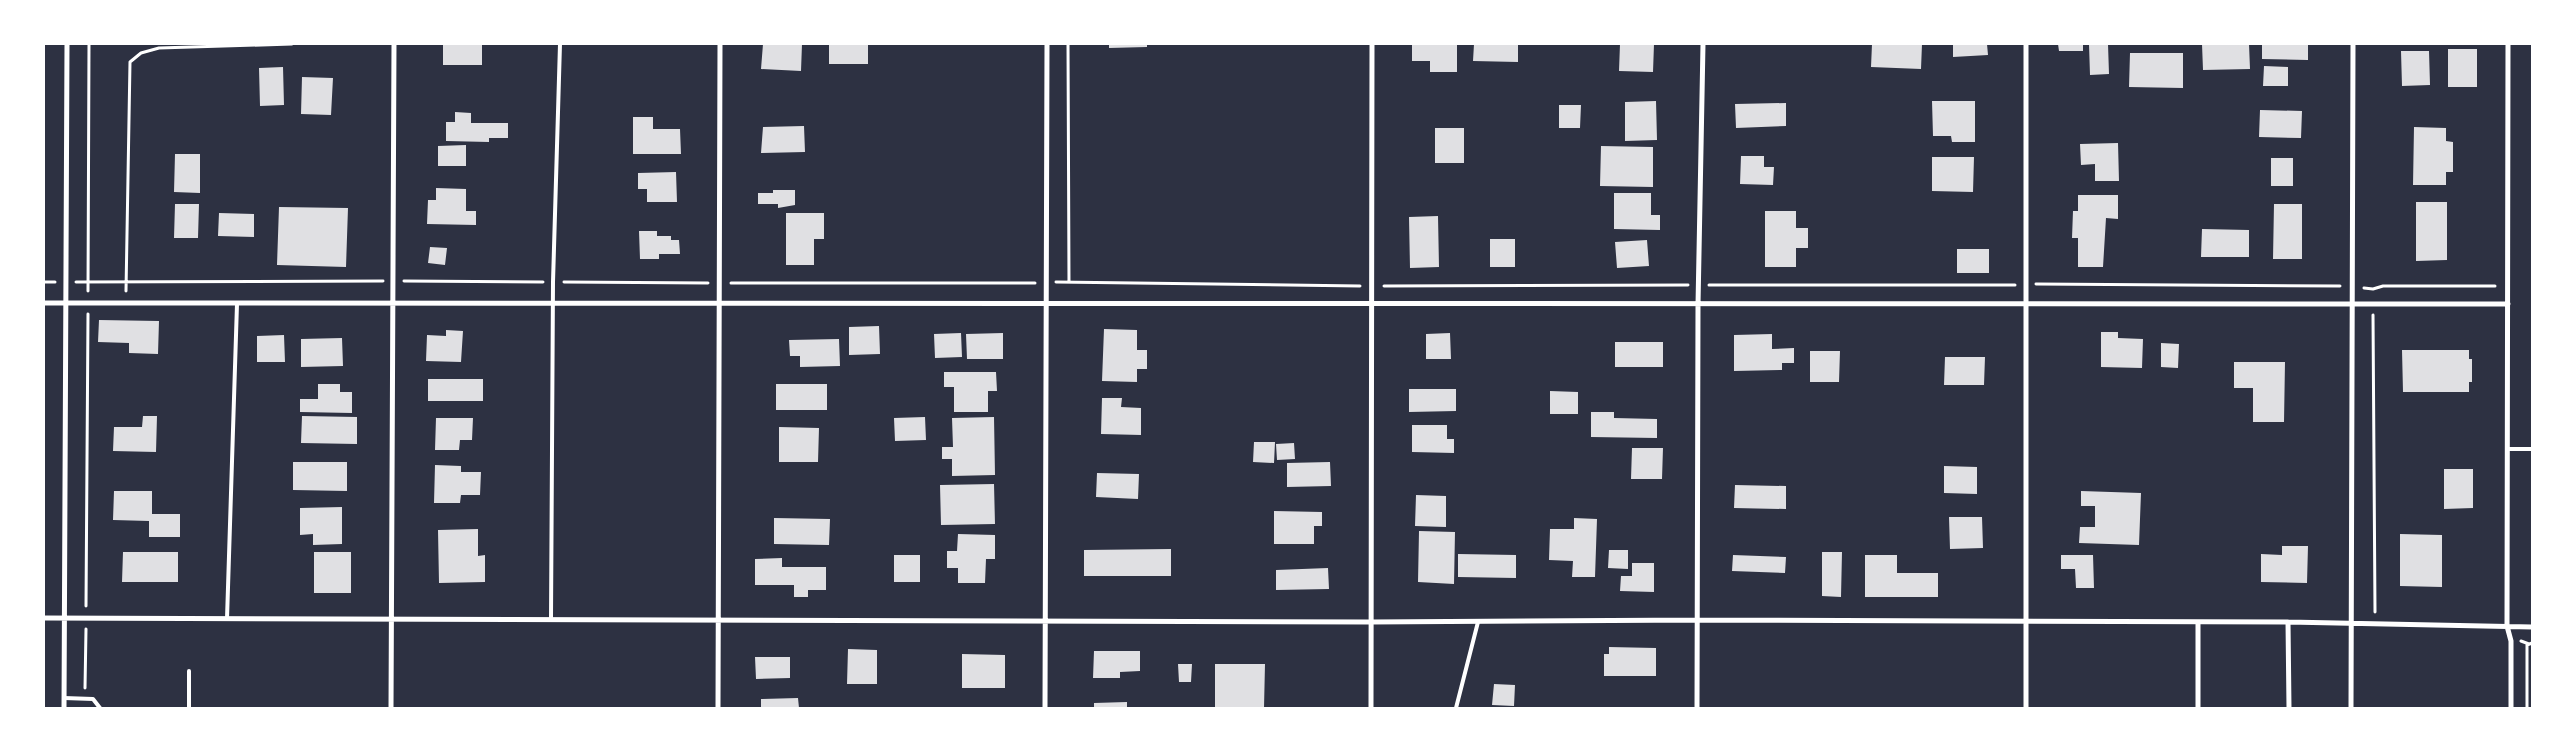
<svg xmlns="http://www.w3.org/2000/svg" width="2576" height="752" font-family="Poppins,sans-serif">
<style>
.building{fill:#e0e0e3}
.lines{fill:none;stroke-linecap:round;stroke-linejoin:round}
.path{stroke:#fff;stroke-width:3}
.service{stroke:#fff;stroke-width:4}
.minor{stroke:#fff;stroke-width:5}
</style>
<rect width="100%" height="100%" fill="#2d3142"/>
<!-- building -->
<path class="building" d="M443,44H482V65H443Z
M763,44H802L801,71L761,69Z
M829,44H868V64H829Z
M1109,44H1147V47L1109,48Z
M1412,44H1457V72H1430V61H1412Z
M1474,44H1518V62L1473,61Z
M1620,44H1654L1653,72L1619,71Z
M1872,44H1922L1921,69L1871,67Z
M1953,44H1987L1988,55L1953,57Z
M2058,44H2083V51H2059Z
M2089,44H2108L2109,74L2090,75Z
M2202,44H2249L2250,69L2203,70Z
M2262,44H2308V60L2262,59Z
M2448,49H2477V87H2448Z
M2401,51H2429L2430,85L2402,86Z
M2130,53H2183V88L2129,87Z
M2264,66L2288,67V86H2263Z
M283,67L284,105L260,106L259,68Z
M302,77L333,78L331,115L301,114Z
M1656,101L1657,140L1625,141V102Z
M1932,101H1975V142H1952L1951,136H1933Z
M1786,103V126L1736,128L1735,104Z
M1559,105H1581L1580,128H1559Z
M2260,110L2302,111L2301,138L2259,137Z
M455,112L471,113V123H508V138H489V142L446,141V122H455Z
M633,117H653V129H680L681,154H633Z
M804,126L805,152L761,153L763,127Z
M2414,127L2446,128V141L2453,142V172H2446V185H2413Z
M1435,128H1464V163H1435Z
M2118,143L2119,181H2095V164L2081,165L2080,144Z
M466,145V166H438V146Z
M1601,146L1653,147V187L1600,186Z
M175,154H200V193L174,192Z
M1741,156H1764V167H1774L1773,185L1740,184Z
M1932,157H1974L1973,192L1932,191Z
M2271,158H2293V186H2271Z
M676,172L677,202H647V189H638V173Z
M436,188L466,189V211H476V225L427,224L428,200H436Z
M773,190H795V205L778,208V204H758V193H773Z
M1614,193H1651V215H1660V230L1614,229Z
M2078,195H2118V219L2106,218L2103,267H2078V238H2072L2073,211H2078Z
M2416,202H2447V260L2416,261Z
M175,204H199L198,238H174Z
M2274,204H2302V259H2273Z
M279,207L348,208L346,267L277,265Z
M1765,211H1796V228H1808V248H1796V267H1765Z
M219,213L254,214V237L218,236Z
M786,213H824V239H814V265H786Z
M1438,216L1439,267L1410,268L1409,217Z
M2202,229L2249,230V257H2201Z
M639,231H657V236H671V240H679L680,254H659V259H640Z
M1490,239H1515V267H1490Z
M1647,240L1649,266L1617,268L1615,242Z
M430,247L447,248L445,265L428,263Z
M1957,249H1989V273H1957Z
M99,320L159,321L158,354L129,353V343L98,342Z
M879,326L880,354L849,355V327Z
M1104,329L1137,330V350H1147V369H1137V382L1102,381Z
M446,330L463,331L461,362L426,361L427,335L446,336Z
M2101,332H2118V338L2143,339L2142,368L2101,367Z
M961,333L962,357L935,358L934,334Z
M1003,333V359H967L966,334Z
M1450,333L1451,359H1426V334Z
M1772,334V349L1794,348V363H1782V370L1734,371V335Z
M284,335L285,362H257V336Z
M342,338L343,366L301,367V339Z
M839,339L840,366L800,367V356H790L789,340Z
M1615,342H1663V367H1615Z
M2161,343L2179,344L2178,368L2161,367Z
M2402,350H2469V359H2472V382H2469V392H2403Z
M1810,351H1840L1839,382H1810Z
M1945,357H1985L1984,385H1944Z
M2234,362H2285L2284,422H2253V388H2234Z
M944,372H996L997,391H988V412H954V387H944Z
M428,379H483V401H428Z
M318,384H340V392H352V413L300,412V399H318Z
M776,384H827V410H776Z
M1409,389H1456V411L1409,412Z
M1550,391L1578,392V414H1550Z
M1102,398H1122L1121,407L1141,408V435L1101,434Z
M1591,412H1614V418L1657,419V438L1591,437Z
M143,416H157L156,452L113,451L114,427H142Z
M302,416L357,417V444L301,443Z
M925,417L926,440L895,441L894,418Z
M994,417L995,475L952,476V459H942V447H953L952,418Z
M436,418H473L472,440H460L459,450H435Z
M1412,425H1447V439H1454V453L1412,452Z
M779,427L819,428L818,462H779Z
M1254,442H1275L1274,463L1253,462Z
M1294,443L1295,459L1277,460L1276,444Z
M1632,448H1663L1662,479H1631Z
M293,462H347V491L293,490Z
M1330,462L1331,486L1287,487V463Z
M435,465L461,466V472H481L480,495H461L460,503H434Z
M1944,466L1977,467V494L1944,493Z
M2444,469H2473V508L2444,509Z
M1097,473L1139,474L1138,499L1096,497Z
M994,484L995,524L941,525L940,485Z
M1735,485L1786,486V509L1734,508Z
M114,491H152V514H180V537H149V521L113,520Z
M2081,491L2141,493L2139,545L2079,543L2080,527H2095V506H2081Z
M1416,495L1446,496V527L1415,526Z
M342,507V544L313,545V534L300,535V508Z
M1274,511L1322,512V526H1314V544H1274Z
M1949,517H1982L1983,548L1950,549Z
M774,518L830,519L829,545L774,544Z
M1574,518L1597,519L1595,577H1572L1573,561L1549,560L1550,529H1574Z
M478,529V556L485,555V582L439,583L438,530Z
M1419,531L1455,532L1454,584L1418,582Z
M958,534L995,535V559H986L985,583H958V568H947V551H957Z
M2400,534L2442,535V587L2400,586Z
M2282,546H2308L2307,583L2261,582V554L2282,555Z
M1171,549V576H1084V550Z
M1609,550H1628V569L1608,568Z
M123,552H178V582H122Z
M314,552H351V593H314Z
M1822,552H1842L1841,597L1822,596Z
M1458,554L1516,555V578L1458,577Z
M894,555H920V582H894Z
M1733,555L1786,557L1785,573L1732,571Z
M1865,555H1897V573H1938V597H1865Z
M2061,555H2093L2094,588H2076L2075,569H2061Z
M782,558V567H826V590H808V597H794V585H755V559Z
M1632,563H1654V592L1620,591L1621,576H1632Z
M1328,568L1329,589L1276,590V570Z
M1609,647L1656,648V676H1604V654H1609Z
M848,649L877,650V684H847Z
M1094,651H1140V671L1120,672V678H1093Z
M962,654L1005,655V688H962Z
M755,657H790V678L756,679Z
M1178,664H1192L1191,682H1179Z
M1215,664H1265L1264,708H1215Z
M1494,684L1515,685L1514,706L1492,705Z
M798,698L799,708H761V699Z
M1127,702V708H1094V703Z"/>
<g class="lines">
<!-- path -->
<path class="path" d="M1068,44L1069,282
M404,281L543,282
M44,282H55
M76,282L383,281
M564,282L708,283
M1056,282L1360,286
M731,283H1035
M2036,284L2340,286
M1709,285H2015
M1384,286L1688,285
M2364,288L2373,289
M2373,289L2383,286H2495
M88,291L89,44
M126,291L130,62L141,53L159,48L292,44
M2373,315L2375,612
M86,606L88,314
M2521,641L2529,644
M85,688L86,629
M2527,708V645L2532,643"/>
<!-- service -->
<path class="service" d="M2508,449H2532
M227,619L237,304
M551,619L553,282L560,44
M64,698L93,699L100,708
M189,708V671
M1456,708L1478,622"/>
<!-- minor -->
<path class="minor" d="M2508,44L2507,626L2511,641V708
M44,303L2508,304
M44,618L1371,622L1698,620L2288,622L2532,627
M2288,622L2289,708
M64,708L67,44
M391,708L394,44
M718,708L720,44
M1045,708L1047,44
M1371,708L1372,44
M1697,708L1698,305L1703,44
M2026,708V44
M2198,708V622
M2351,708L2353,44"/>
</g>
<!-- border -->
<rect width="2576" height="752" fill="none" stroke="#ffffff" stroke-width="90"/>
</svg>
